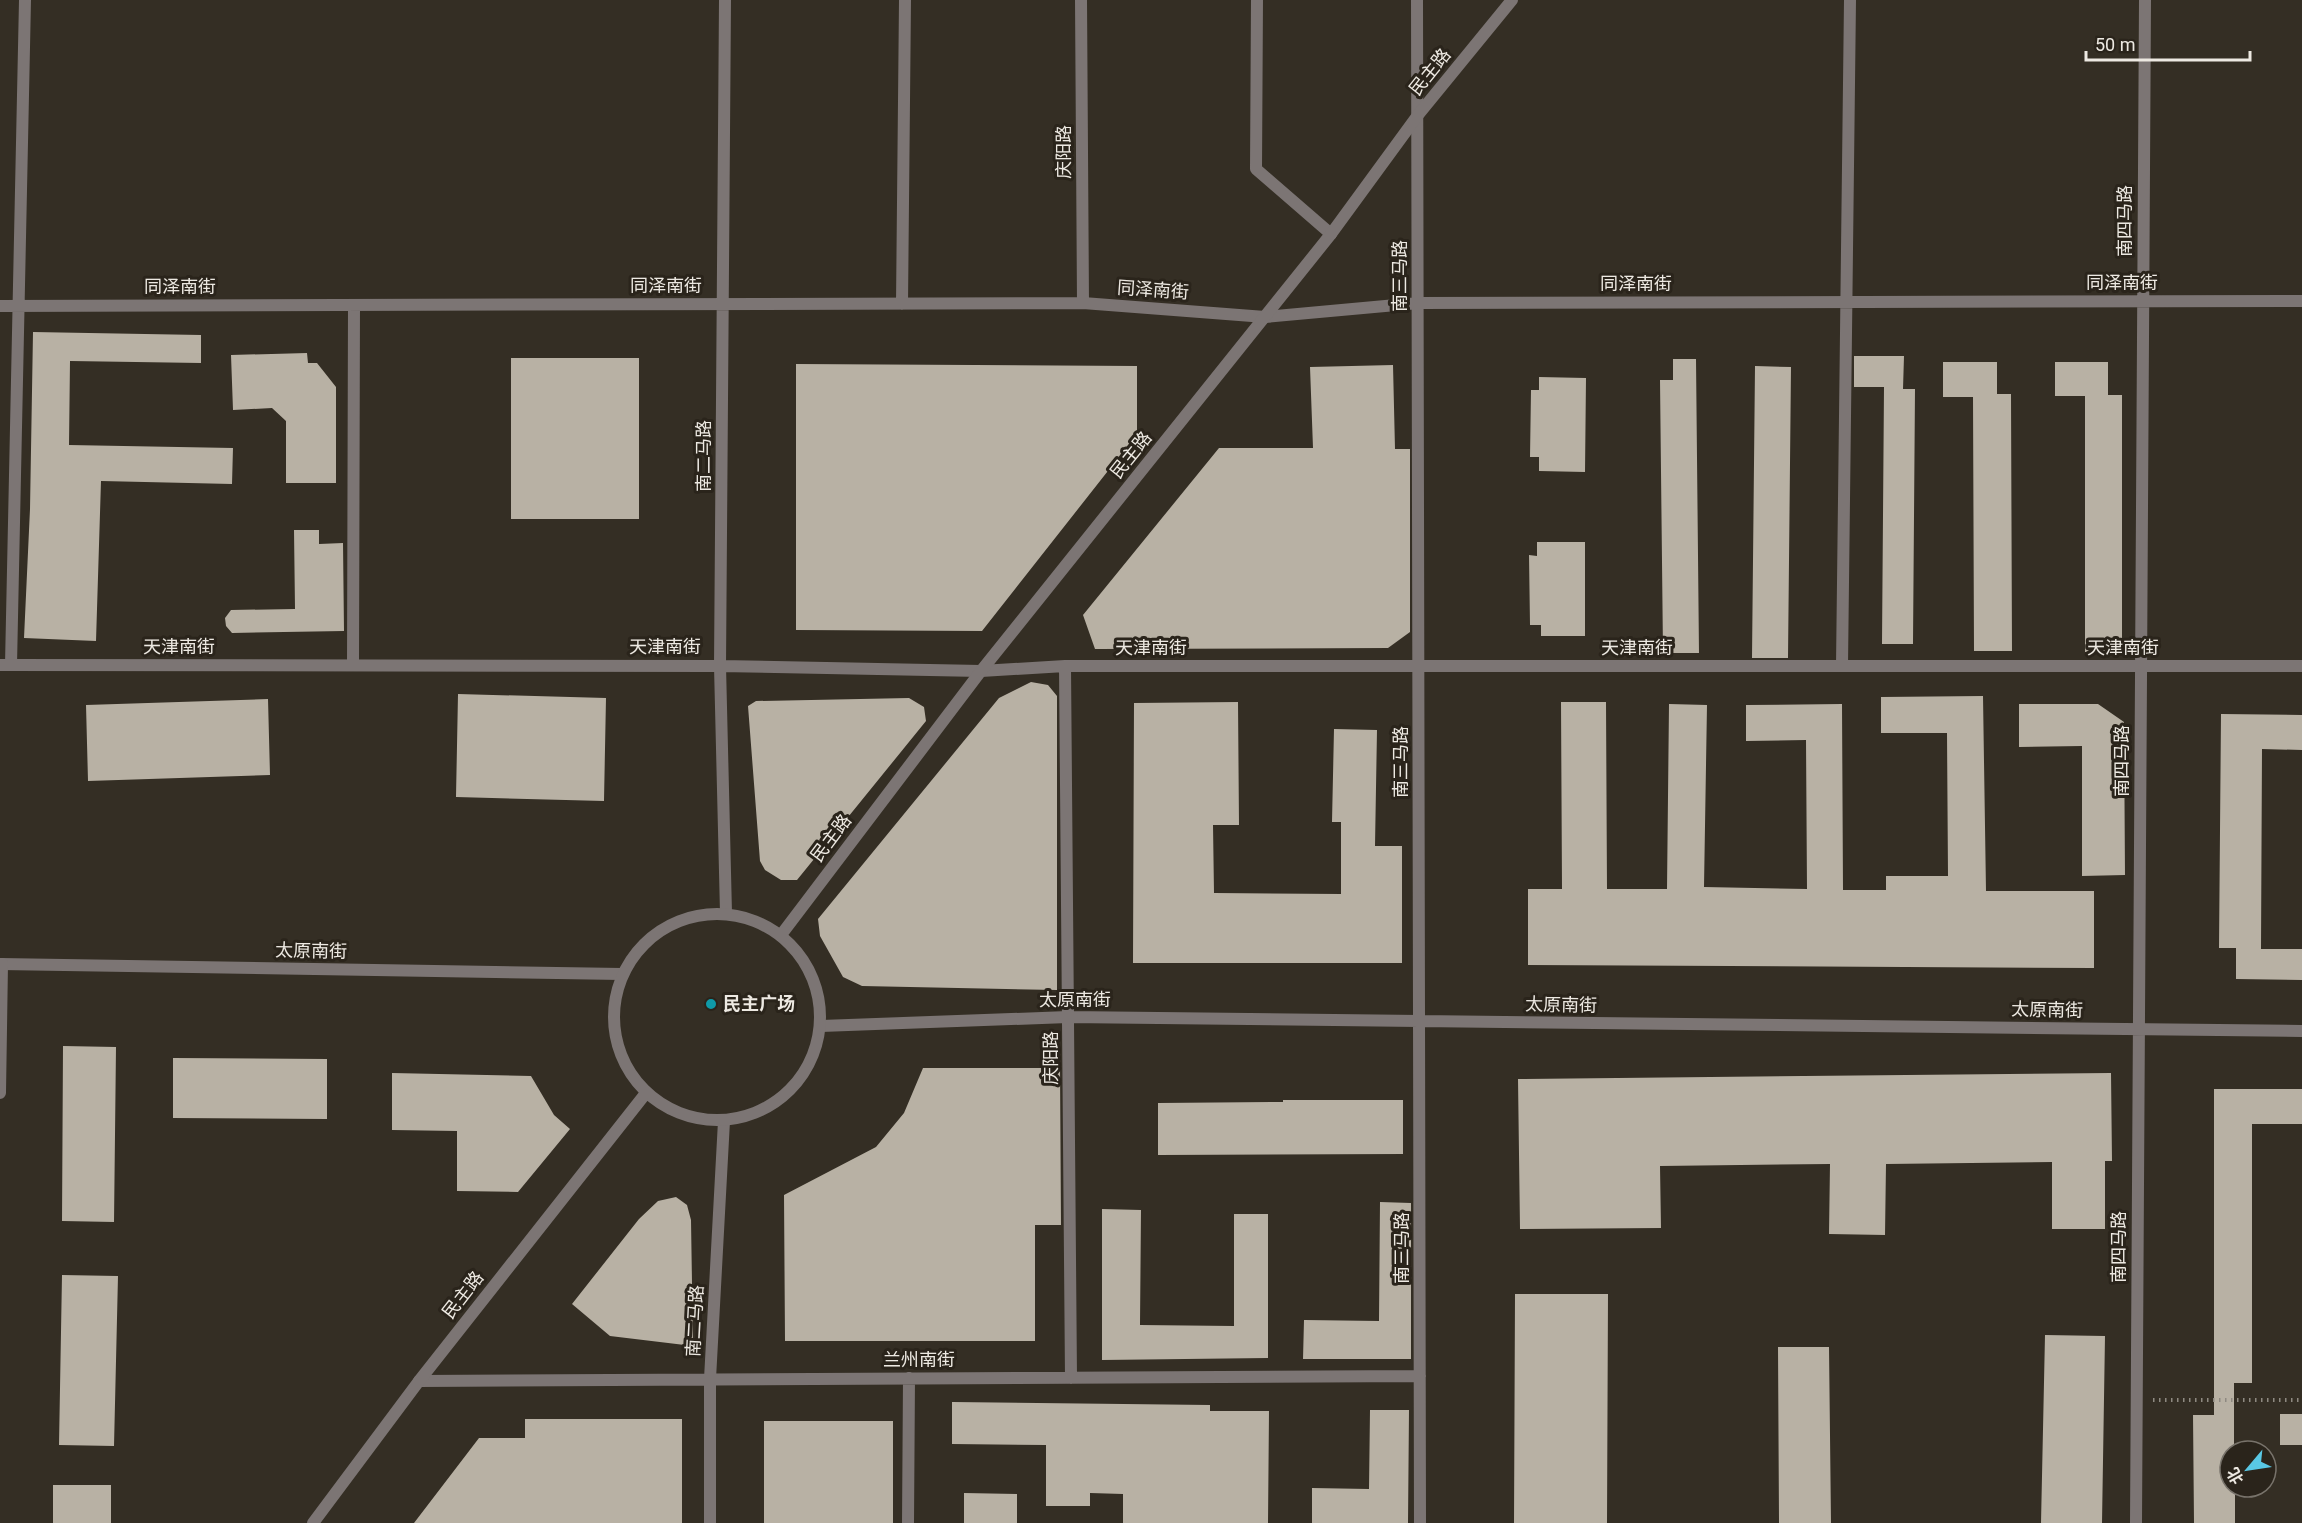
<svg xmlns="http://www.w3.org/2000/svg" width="2302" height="1523" font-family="Roboto,'Noto Sans SC',sans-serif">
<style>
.building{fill:#b8b1a4}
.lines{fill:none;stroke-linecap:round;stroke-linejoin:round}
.path{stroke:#8e8981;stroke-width:4;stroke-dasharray:1.5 4.5;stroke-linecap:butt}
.pedestrian{stroke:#7c7574;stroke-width:12}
.minor{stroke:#7c7574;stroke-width:12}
.tertiary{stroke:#7c7574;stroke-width:12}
.culture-dot{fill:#0f9aa8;stroke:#2a241b;stroke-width:2}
.labels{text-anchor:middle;stroke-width:6;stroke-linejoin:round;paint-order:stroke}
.street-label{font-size:18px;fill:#ede9e2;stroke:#2a241b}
.poi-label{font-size:18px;font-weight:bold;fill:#ede9e2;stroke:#2a241b;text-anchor:start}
</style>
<rect width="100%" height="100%" fill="#342e24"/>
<!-- building -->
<path class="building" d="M33,332L201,335V363L70,361L69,445L233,448L232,484L101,481L96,641L24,638L30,509Z
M307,353L308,363H317L336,387V483H286V421L272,408L233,410L231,355Z
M1854,356H1904L1903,389H1915L1913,644H1882L1884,387H1854Z
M511,358H639V519H511Z
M1673,359H1696L1699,653H1663L1660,380H1673Z
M1943,362H1997V394H2011L2012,651H1974L1973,397H1943Z
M2055,362H2108V395H2122V652H2085V396H2055Z
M796,364L1137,366V434L982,631L796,630Z
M1393,365L1395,449H1410V632L1388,648L1095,649L1083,615L1219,448H1313L1310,367Z
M1755,366L1791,367L1788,658H1752Z
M1539,377L1586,378L1585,472L1539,471V457H1530L1531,390H1539Z
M294,530H319V544L343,543L344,631L232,633L226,626L225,618L231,610L295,609Z
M1537,542H1585V636H1541V625H1530L1529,555L1537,556Z
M1031,682L1048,685L1057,696V990L862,986L843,977L820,936L818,919L999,698Z
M458,694L606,698L604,801L456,797Z
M1983,696L1986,891H2094V968L1528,965V889H1562L1561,702H1606L1607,889H1667L1669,704L1707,705L1704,887L1807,889L1806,740L1746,741V705L1842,704L1843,890H1886V876H1948L1947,733H1881V697Z
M909,698L924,707L926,721L797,880H781L765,870L760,861L748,706L756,701Z
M268,699L270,775L88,781L86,705Z
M1238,702L1239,825H1213L1214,893L1341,894V822H1332L1334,729L1377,730L1375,846H1402V963H1133L1134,703Z
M2019,704H2098L2124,722L2125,875L2082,876V746L2019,747Z
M2221,714L2302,715V750L2262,749L2261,949H2302V980L2236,979V948H2219Z
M63,1046L116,1047L114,1222L62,1221Z
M173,1058L327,1059V1119L173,1118Z
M923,1068H1060L1061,1225H1035V1341H785L784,1195L876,1147L904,1113Z
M392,1073L531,1076L554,1115L570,1129L518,1192L457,1191V1131L392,1130Z
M2111,1073L2112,1161H2105V1229H2052V1162L1886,1164L1885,1235L1829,1234L1830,1164L1660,1166L1661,1228L1520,1229L1518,1079Z
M2214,1089H2302V1124H2252V1383H2234V1451H2230V1487H2235V1523H2194L2193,1415H2214Z
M1283,1100H1403V1154L1158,1155V1103L1283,1102Z
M676,1197L687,1205L691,1220L693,1346L610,1336L572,1304L639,1219L658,1201Z
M1380,1202L1411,1203V1359H1303L1304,1320L1379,1321Z
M1102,1209L1141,1210L1140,1325L1234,1326V1214H1268V1358L1102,1360Z
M62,1275L118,1276L114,1446L59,1445Z
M1515,1294H1608L1607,1523H1514Z
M2045,1335L2105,1336L2102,1523H2041Z
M1778,1347H1829L1831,1523H1779Z
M952,1402L1210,1405V1411H1269L1268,1523H1123V1494L1090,1493V1506H1046V1445L952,1444Z
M1370,1410H1409L1408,1523H1312V1488L1369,1489Z
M2280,1414H2302V1445H2280Z
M525,1419H682V1523H414L479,1438H525Z
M764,1421H893V1523H764Z
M53,1485H111V1523H53Z
M964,1493L1017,1494V1523H964Z"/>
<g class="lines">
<!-- path -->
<path class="path" d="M2153,1400H2302"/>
<!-- pedestrian -->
<path class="pedestrian" d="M0,964L622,974"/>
<!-- minor -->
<path class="minor" d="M725,0L720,666L726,913
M1081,0L1083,303
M1257,0L1256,169L1331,234
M1417,0L1420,1523
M902,304L905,0
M0,306L1083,303L1265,317L1418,303L2302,301
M0,665L720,666L981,671L1065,666H2302
M11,665L25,0
M353,665L354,305
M1065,666L1071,1378
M1842,666L1850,0
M821,1026L1068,1017L2302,1031
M0,1093L2,964
M419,1381L1420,1376
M710,1523V1379L724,1121
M908,1523L909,1378
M2136,1523L2145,0"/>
<!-- tertiary -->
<path class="tertiary" d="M614 1017a103 103 0 1 1 206 0a103 103 0 1 1-206 0Z
M781,935L981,671L1331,234L1418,115L1512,0
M313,1523L419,1381L646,1093"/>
</g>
<!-- markers -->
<circle class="culture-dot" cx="711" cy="1004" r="6"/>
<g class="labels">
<!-- street labels -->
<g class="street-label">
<text transform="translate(1430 72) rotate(-51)" y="6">民主路</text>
<text transform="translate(1064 152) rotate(-90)" y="6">庆阳路</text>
<text transform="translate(2125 221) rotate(-90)" y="6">南四马路</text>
<text transform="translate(1400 276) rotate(-90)" y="6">南三马路</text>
<text x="2122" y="289">同泽南街</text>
<text x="1636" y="290">同泽南街</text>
<text x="666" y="292">同泽南街</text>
<text x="180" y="293">同泽南街</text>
<text transform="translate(1153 290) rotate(4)" y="6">同泽南街</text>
<text transform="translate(1131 455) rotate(-51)" y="6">民主路</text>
<text transform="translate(704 456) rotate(-90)" y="6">南二马路</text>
<text x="179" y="653">天津南街</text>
<text x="665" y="653">天津南街</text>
<text x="1151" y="654">天津南街</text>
<text x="1637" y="654">天津南街</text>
<text x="2123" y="654">天津南街</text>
<text transform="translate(2122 761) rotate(-90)" y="6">南四马路</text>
<text transform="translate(1401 762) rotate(-90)" y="6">南三马路</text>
<text transform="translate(831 838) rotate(-53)" y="6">民主路</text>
<text transform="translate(311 951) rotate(1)" y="6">太原南街</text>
<text x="1075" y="1006">太原南街</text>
<text transform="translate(1561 1005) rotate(1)" y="6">太原南街</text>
<text transform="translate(2047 1010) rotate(1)" y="6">太原南街</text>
<text transform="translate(1051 1058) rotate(-90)" y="6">庆阳路</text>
<text transform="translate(2119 1247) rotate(-90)" y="6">南四马路</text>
<text transform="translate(1402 1248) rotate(-90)" y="6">南三马路</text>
<text transform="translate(463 1295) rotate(-52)" y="6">民主路</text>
<text transform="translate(695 1321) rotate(-87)" y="6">南二马路</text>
<text x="919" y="1366">兰州南街</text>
</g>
<!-- poi labels -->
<g class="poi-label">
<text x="723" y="1010">民主广场</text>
</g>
</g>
<!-- north arrow -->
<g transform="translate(2248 1469) rotate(241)"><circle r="28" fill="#2a241b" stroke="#78736b" stroke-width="1.5"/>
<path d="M0-4.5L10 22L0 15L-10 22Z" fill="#59c8e5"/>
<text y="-9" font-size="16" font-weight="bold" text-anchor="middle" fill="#ede9e2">北</text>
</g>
<!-- scale -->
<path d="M2086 51v9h164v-9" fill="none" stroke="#ede9e2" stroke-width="3"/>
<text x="2095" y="51" font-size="18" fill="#ede9e2" stroke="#2a241b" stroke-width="4.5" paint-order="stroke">50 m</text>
</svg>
